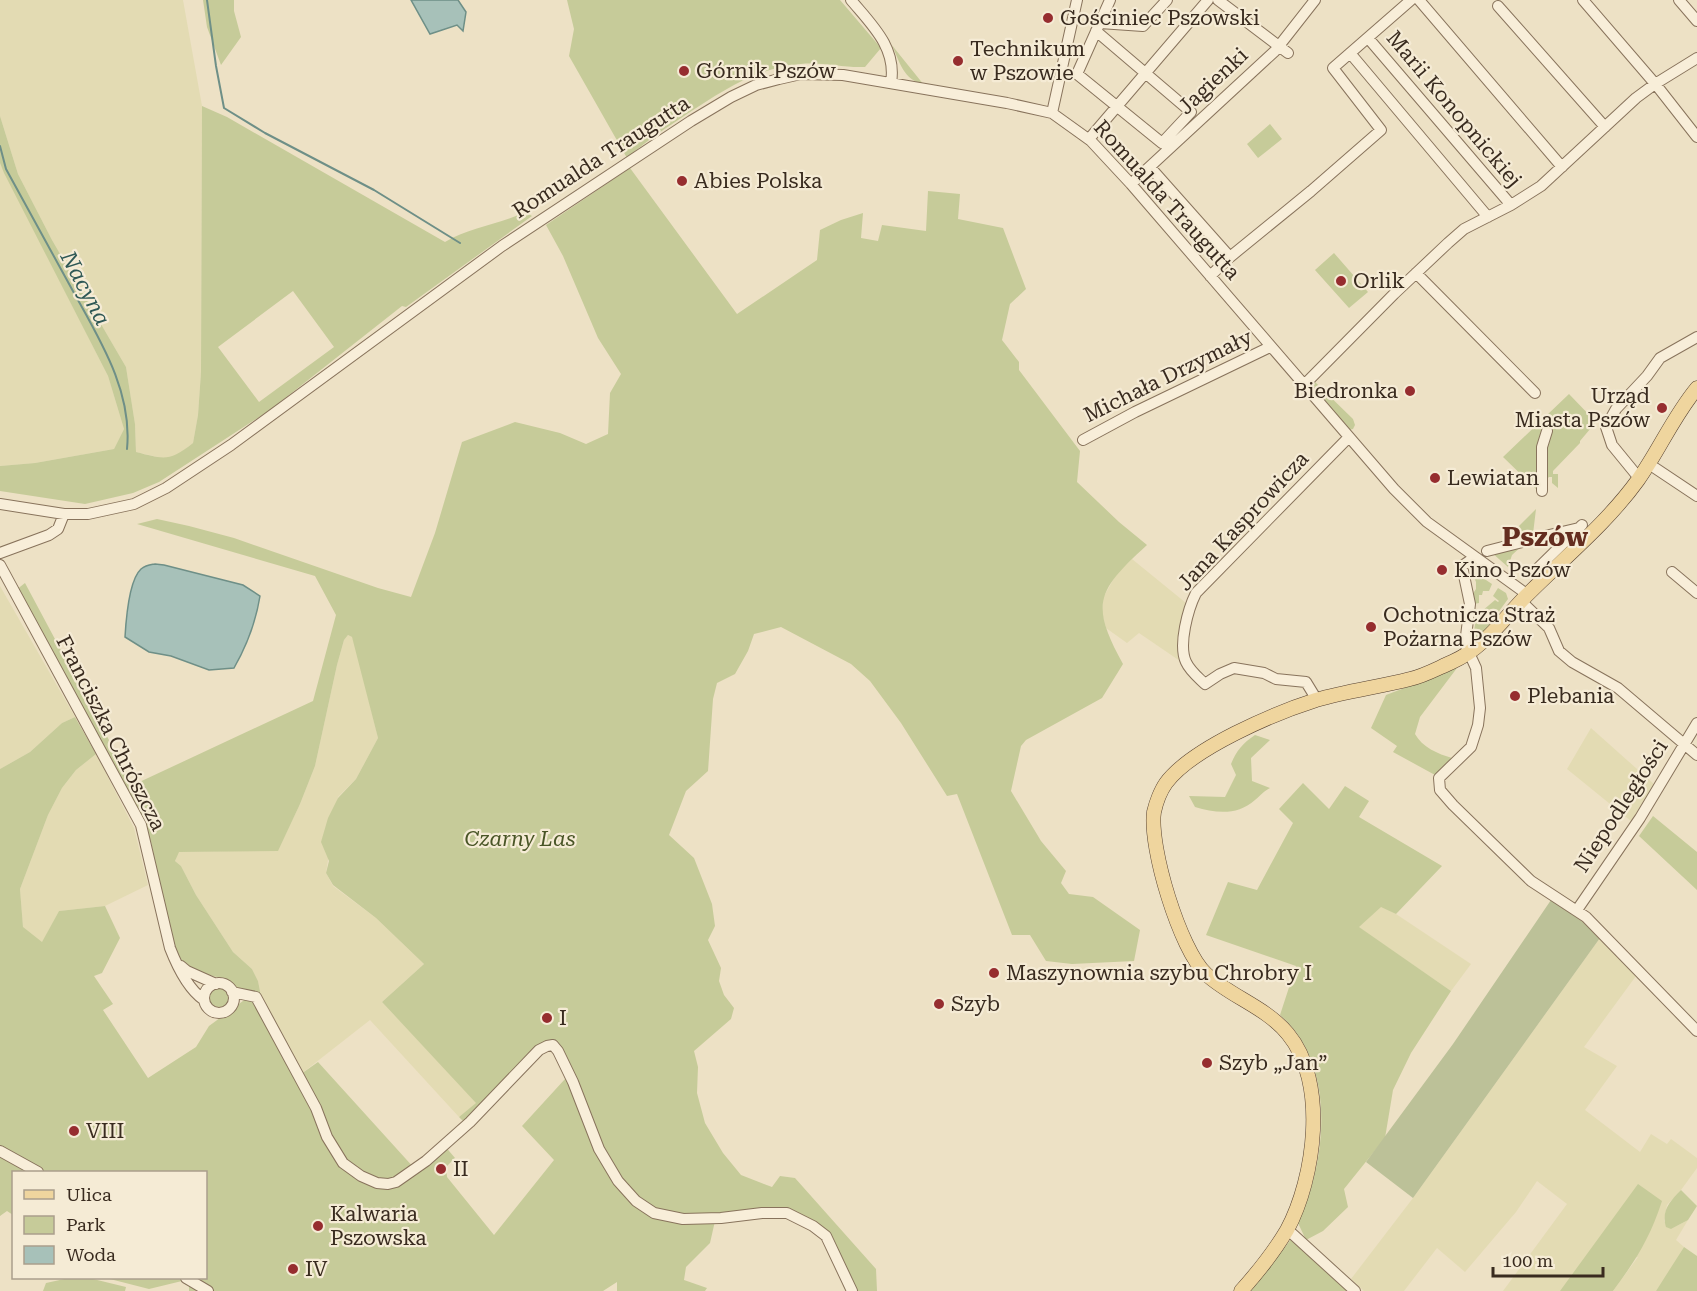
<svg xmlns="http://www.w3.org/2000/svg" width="1697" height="1291" font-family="'Roboto Serif',serif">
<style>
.farmland{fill:#e3dbb3}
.green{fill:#c6cb99;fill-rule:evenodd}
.cemetery{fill:#bcc198}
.water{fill:#a7c1b9;stroke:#6e8f87;stroke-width:1.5}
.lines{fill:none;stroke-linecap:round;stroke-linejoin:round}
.stream{stroke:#6e8f87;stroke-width:2}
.minor-casing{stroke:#88735c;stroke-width:12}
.major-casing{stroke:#564130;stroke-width:15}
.minor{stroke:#f8eed9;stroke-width:10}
.major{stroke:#efd59e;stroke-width:14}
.poi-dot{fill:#962d2f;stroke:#f5ebd5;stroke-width:2}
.labels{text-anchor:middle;stroke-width:4.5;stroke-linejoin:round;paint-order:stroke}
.poi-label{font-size:21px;fill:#392b1f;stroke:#f5ebd5;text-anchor:start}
.street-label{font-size:21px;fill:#392b1f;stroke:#f5ebd5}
.park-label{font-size:21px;font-style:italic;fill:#495526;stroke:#f5ebd5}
.water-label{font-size:22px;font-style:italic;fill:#2f5855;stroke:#f5ebd5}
.district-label{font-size:27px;font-weight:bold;fill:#642d1f;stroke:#f5ebd5}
</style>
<rect width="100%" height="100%" fill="#ede1c5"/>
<!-- farmland -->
<path class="farmland" d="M0,0H183L202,106L201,372L198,415L193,443L179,454L166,459L136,452L135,424L126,367L52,240L18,174L0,116Z
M0,163L108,376L124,429L114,449L35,463L0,466Z
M1132,559L1186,603L1178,634L1180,661L1139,633L1127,643L1106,628L1102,613L1103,598L1117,573Z
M0,586L75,717L62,723L30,752L0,769Z
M348,635L352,637L355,644L378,738L356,779L338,797L326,873L333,886L376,918L424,964L382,1002L477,1103L459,1117L370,1020L301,1074L261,996L258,981L252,969L233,952L196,895L181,866L175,861L178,852L278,850L300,804L315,766L337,665L344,640Z
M1591,728L1655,785L1631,821L1567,769Z
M96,754L134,828L148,885L105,906L59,911L42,943L23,928L20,889L48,815L62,788L76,770Z
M1381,906L1396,914L1471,964L1451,991L1358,927Z
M1600,938L1636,976L1584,1047L1617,1066L1585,1110L1640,1152L1651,1134L1667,1144L1671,1139L1697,1158V1168L1681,1190L1667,1205L1664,1221L1671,1229L1688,1220L1676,1240L1684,1247L1666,1277L1656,1291H1613L1638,1257L1575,1273L1560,1291H1503L1567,1204L1537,1181L1516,1212L1465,1272L1437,1248L1404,1291H1364L1351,1279L1413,1198Z"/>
<!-- green -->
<path class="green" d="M203,0H234V11L241,37L221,65L207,27Z
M567,0H840L881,48L865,67C844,68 822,62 801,64C758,67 722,91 687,114C666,128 646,141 627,158L569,56L574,29Z
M892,45L895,49L924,85C903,79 900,63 892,45Z
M202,106L227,117L445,242C470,227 499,225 525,212L532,216L406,307L402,306L270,410L159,482L133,493L85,504L0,491V466L35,463L114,449L124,429L108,376L4,173L0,163V116L18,174L52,240L126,367L135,424L136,452C164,459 169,462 193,443L198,415L201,372ZM293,291L334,347L259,402L218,347Z
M1270,124L1282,139L1258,158L1247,144Z
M630,168L737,314L817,260L820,230L841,220L863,213L861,238L878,241L882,225L926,231L928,191L960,194L958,219L1003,228L1026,289L1010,304L1002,340L1019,362V370L1080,451L1077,482L1119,522L1147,545C1098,590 1089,603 1123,664L1102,698L1026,740L1021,746L1011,791L1041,841L1066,871L1061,883L1069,894L1093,897L1140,930L1134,961L1072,964L1046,961L1030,935H1012L957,794L947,796L901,723L870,681L851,664L781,627L754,634L748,651L735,674L717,683L713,699L708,771L686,791L669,835L694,858L712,904L715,926L708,940L721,968L719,981L724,995L734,1008L731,1019L694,1051L698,1067L697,1093L705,1123L723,1153L741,1175L772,1187L780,1176L795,1178L876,1269L877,1291H855L836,1249L788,1212L721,1218L654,1213L621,1185L553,1045L509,1074L465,1123L459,1117L476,1103L382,1002L424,964L376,918L333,885L326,873L329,861L321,842L328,818L338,798L356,779L378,738L352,637L348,635L344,640L337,665L315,766L300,804L278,851L179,852L175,861L181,866L196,895L233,952L252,969L258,981L261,996L235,989L224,979L191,970L178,958L168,926L151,842L144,823L16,590L25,583L133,785L313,701L336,615L315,576L137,524L157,519L189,526L234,538L378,588L411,597L435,533L462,442L515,422L560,433L586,444L608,434L610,393L621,374L598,338L563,256L546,225Z
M1334,253L1368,292L1349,308L1315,270Z
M1314,381L1353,419L1355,425L1353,429L1349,430L1311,386Z
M1569,394L1596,422L1580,441V443L1553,471V474H1558V488L1552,483V477H1549L1536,489L1503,457Z
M1536,509L1533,534L1528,539L1503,542Z
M1524,544L1512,555L1508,567L1491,552Z
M1471,570L1492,584L1489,591H1483L1482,595H1479V603L1474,604V592L1476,589V582Z
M1498,588L1506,593L1508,599L1483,633L1472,642L1477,614L1481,611L1487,616L1484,621L1487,623L1491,616L1482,611L1495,600L1498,602L1499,601L1493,596Z
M1457,668L1420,717L1415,734C1422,747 1438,754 1452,758L1435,775L1393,752L1397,746L1371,728L1386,695Z
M75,717L96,754L76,770L62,788L48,815L20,889L23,927L42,942L59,911L105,906L120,938L102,973L94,976L113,1004L103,1010L148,1078L196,1047L209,1026L247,998L255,1001L301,1074L318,1062L415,1169L444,1145L455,1158L446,1167L447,1177L494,1235L554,1160L522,1126L565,1079L564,1073L606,1170L620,1191L656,1219L715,1221L710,1243L686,1267L684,1280L707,1288L705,1291H617V1282L603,1291H189V1284L182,1281L149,1289L106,1278H206V1172H14L13,1215L7,1211L0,1216V769L30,752L62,723Z
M1255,735L1270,740L1251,758L1252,781L1270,788C1264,791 1261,795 1255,800C1237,816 1216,813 1195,807L1189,796L1225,797L1236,775L1231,764C1237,750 1242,744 1255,735Z
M1303,783L1329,809L1345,786L1369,801L1359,817L1442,866L1396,914L1381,907L1359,927L1451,991L1411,1053L1393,1090L1385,1138L1344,1189L1348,1207L1323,1231L1306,1240L1298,1223C1327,1161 1337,1064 1280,1015L1296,966L1206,935L1228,882L1257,890L1293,823L1279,809Z
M1653,816L1697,852V890L1639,836Z
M208 998a11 11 0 1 1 22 0a11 11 0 1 1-22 0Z
M1638,1184L1662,1201C1650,1238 1636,1260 1613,1291H1560Z
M1681,1190L1697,1206L1688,1220L1671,1229L1666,1227C1661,1211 1670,1201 1681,1190Z
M1292,1238L1355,1291H1251Z
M1684,1247L1697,1256V1291H1656Z
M69,1278H89L126,1287L125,1291H43L46,1283Z"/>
<!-- cemetery -->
<path class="cemetery" d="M1551,900L1577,917L1600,938L1413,1198L1366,1162L1453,1044Z"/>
<!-- water -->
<path class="water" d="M411,0H458L466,12L463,31L457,25L430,34Z
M155,564L164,565L243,585L260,596C256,621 246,647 234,668L209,670L171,656L149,652L125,637C126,620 129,580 141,569C146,565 149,565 155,564Z"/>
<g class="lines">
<!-- stream -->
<path class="stream" d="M207,0L216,66L224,108L265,133L374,190L460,243
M0,146L6,169C27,207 47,244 68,282C96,334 133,388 127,449"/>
<!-- minor casing -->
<g class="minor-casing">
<path id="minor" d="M851,0C872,25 897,48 891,83
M1218,0L1288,53
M1419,0L1562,167
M1583,0L1657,86L1697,137
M1679,0L1697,21
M1498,6L1605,127
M1100,23L1143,26L1167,0
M1096,31L1191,112L1162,143L1077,74L1110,0
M1368,38L1511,205
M1350,53L1488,217
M1052,113L1077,0
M1089,139L1208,0
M1150,167L1230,257
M1131,184L1275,51L1315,0
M1416,273L1535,393
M1210,276L1230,257L1311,191L1381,130L1333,68L1411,0
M1303,386L1394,294L1448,243L1464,229L1511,205L1541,186L1636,98L1655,84L1697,58
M1083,440L1135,412L1270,347
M1649,464L1697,496
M1639,478L1612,445L1606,427L1616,409L1647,376L1660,358L1697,337
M1542,491V447L1547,431
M0,504L64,514H88L134,504L166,488L231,445L502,246L691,121L731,97L756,85L779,79L801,74L843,75L1007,103L1052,113L1091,141L1131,184L1394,489L1427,522L1528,595
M1545,536L1579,528
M1487,551L1526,541
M0,553L49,535L58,529L64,514
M1475,557L1462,566L1470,604L1465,644L1476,668L1480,708L1478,725L1471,747L1439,778L1440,790L1453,805L1531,881L1586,917L1697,1031
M0,565L141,825L170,948C177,966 188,989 204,1000
M1672,572L1697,593
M1540,575L1535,571L1582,525
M1521,601L1549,628L1559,651L1572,662L1618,688L1697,755
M1317,700L1306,682L1276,679L1264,673L1234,668L1220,674L1205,684C1199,678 1190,671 1186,662C1178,645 1188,609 1196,593L1349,437
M1577,910L1640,818L1697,723
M181,966L187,971L216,984
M204 998a15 15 0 1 1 30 0a15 15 0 1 1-30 0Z
M232,992L256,997L316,1108L327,1137L343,1163L361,1176L377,1183L388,1184L396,1182L426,1161L470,1122L539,1050L547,1046L553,1045L558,1051L573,1082L599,1149L618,1181L636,1201L654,1213L683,1219L721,1218L762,1213H787L813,1226L826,1236L852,1291
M0,1151L38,1172
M1287,1229L1355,1291
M186,1278L208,1291"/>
</g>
<!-- major casing -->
<g class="major-casing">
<path id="major" d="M1241,1291C1258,1272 1274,1252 1287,1230C1315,1178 1328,1082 1288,1034C1266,1007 1231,997 1206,974C1180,950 1149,847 1154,812C1156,803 1161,790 1166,783C1192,748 1275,713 1316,700C1347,691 1379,687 1410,679C1424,676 1438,668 1452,662C1484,648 1503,619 1527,595C1565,557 1607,523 1638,480C1660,449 1673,417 1697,388"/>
</g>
<!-- minor -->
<use href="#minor" class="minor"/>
<!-- major -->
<use href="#major" class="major"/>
</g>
<!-- markers -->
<g class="poi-dot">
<circle cx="1048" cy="18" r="6"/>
<circle cx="958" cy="61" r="6"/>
<circle cx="684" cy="71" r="6"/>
<circle cx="682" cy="181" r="6"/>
<circle cx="1341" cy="281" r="6"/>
<circle cx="1410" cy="391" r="6"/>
<circle cx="1662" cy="408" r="6"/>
<circle cx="1435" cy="478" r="6"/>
<circle cx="1442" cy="570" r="6"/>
<circle cx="1371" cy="627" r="6"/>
<circle cx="1515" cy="696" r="6"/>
<circle cx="994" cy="973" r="6"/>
<circle cx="939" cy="1004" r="6"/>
<circle cx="547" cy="1018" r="6"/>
<circle cx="1207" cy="1063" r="6"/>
<circle cx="74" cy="1131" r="6"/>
<circle cx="441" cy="1169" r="6"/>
<circle cx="318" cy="1226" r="6"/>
<circle cx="293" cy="1269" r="6"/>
</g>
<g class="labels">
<!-- poi labels -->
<g class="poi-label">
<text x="1060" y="25">Gościniec Pszowski</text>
<text x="970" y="56">Technikum<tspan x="970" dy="24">w Pszowie</tspan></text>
<text x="696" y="78">Górnik Pszów</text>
<text x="694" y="188">Abies Polska</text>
<text x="1353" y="288">Orlik</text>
<text x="1398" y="398" text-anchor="end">Biedronka</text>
<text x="1650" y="403" text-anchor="end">Urząd<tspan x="1650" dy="24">Miasta Pszów</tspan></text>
<text x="1447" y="485">Lewiatan</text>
<text x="1454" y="577">Kino Pszów</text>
<text x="1383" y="622">Ochotnicza Straż<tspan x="1383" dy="24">Pożarna Pszów</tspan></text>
<text x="1527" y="703">Plebania</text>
<text x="1006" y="980">Maszynownia szybu Chrobry I</text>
<text x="951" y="1011">Szyb</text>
<text x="559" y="1025">I</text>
<text x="1219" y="1070">Szyb „Jan”</text>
<text x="86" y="1138">VIII</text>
<text x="453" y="1176">II</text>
<text x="330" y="1221">Kalwaria<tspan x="330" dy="24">Pszowska</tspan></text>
<text x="305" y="1276">IV</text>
</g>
<!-- street labels -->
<g class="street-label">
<text transform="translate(1213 81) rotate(-43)" y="7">Jagienki</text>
<text transform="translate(1454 109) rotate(50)" y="7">Marii Konopnickiej</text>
<text transform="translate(601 157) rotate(-33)" y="7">Romualda Traugutta</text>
<text transform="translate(1167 200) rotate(48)" y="7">Romualda Traugutta</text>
<text transform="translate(1168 376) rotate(-26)" y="7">Michała Drzymały</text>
<text transform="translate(1243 521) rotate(-47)" y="7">Jana Kasprowicza</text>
<text transform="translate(111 733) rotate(63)" y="7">Franciszka Chrószcza</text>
<text transform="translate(1621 806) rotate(-57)" y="7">Niepodległości</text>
</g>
<!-- park labels -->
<g class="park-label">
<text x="520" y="846">Czarny Las</text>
</g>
<!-- water labels -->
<g class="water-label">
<text transform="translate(86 288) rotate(62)" y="8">Nacyna</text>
</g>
<!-- district labels -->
<g class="district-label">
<text x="1545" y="546">Pszów</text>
</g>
</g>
<!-- legend -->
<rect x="12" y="1171" width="195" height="108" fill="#f5ebd5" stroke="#aa9e8c" stroke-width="1.5"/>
<rect x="24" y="1190" width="30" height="9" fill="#efd59e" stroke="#aa9e8c" stroke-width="1.5"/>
<text x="66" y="1201" font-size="18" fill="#392b1f">Ulica</text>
<rect x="24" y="1216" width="30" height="18" fill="#c6cb99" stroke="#aa9e8c" stroke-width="1.5"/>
<text x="66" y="1231" font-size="18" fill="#392b1f">Park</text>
<rect x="24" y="1246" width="30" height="18" fill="#a7c1b9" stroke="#aa9e8c" stroke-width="1.5"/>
<text x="66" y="1261" font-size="18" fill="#392b1f">Woda</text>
<!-- scale -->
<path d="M1493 1267v9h110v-9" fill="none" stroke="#392b1f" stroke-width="3"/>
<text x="1502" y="1267" font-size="18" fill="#392b1f" stroke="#f5ebd5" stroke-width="4.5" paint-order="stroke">100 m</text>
</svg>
